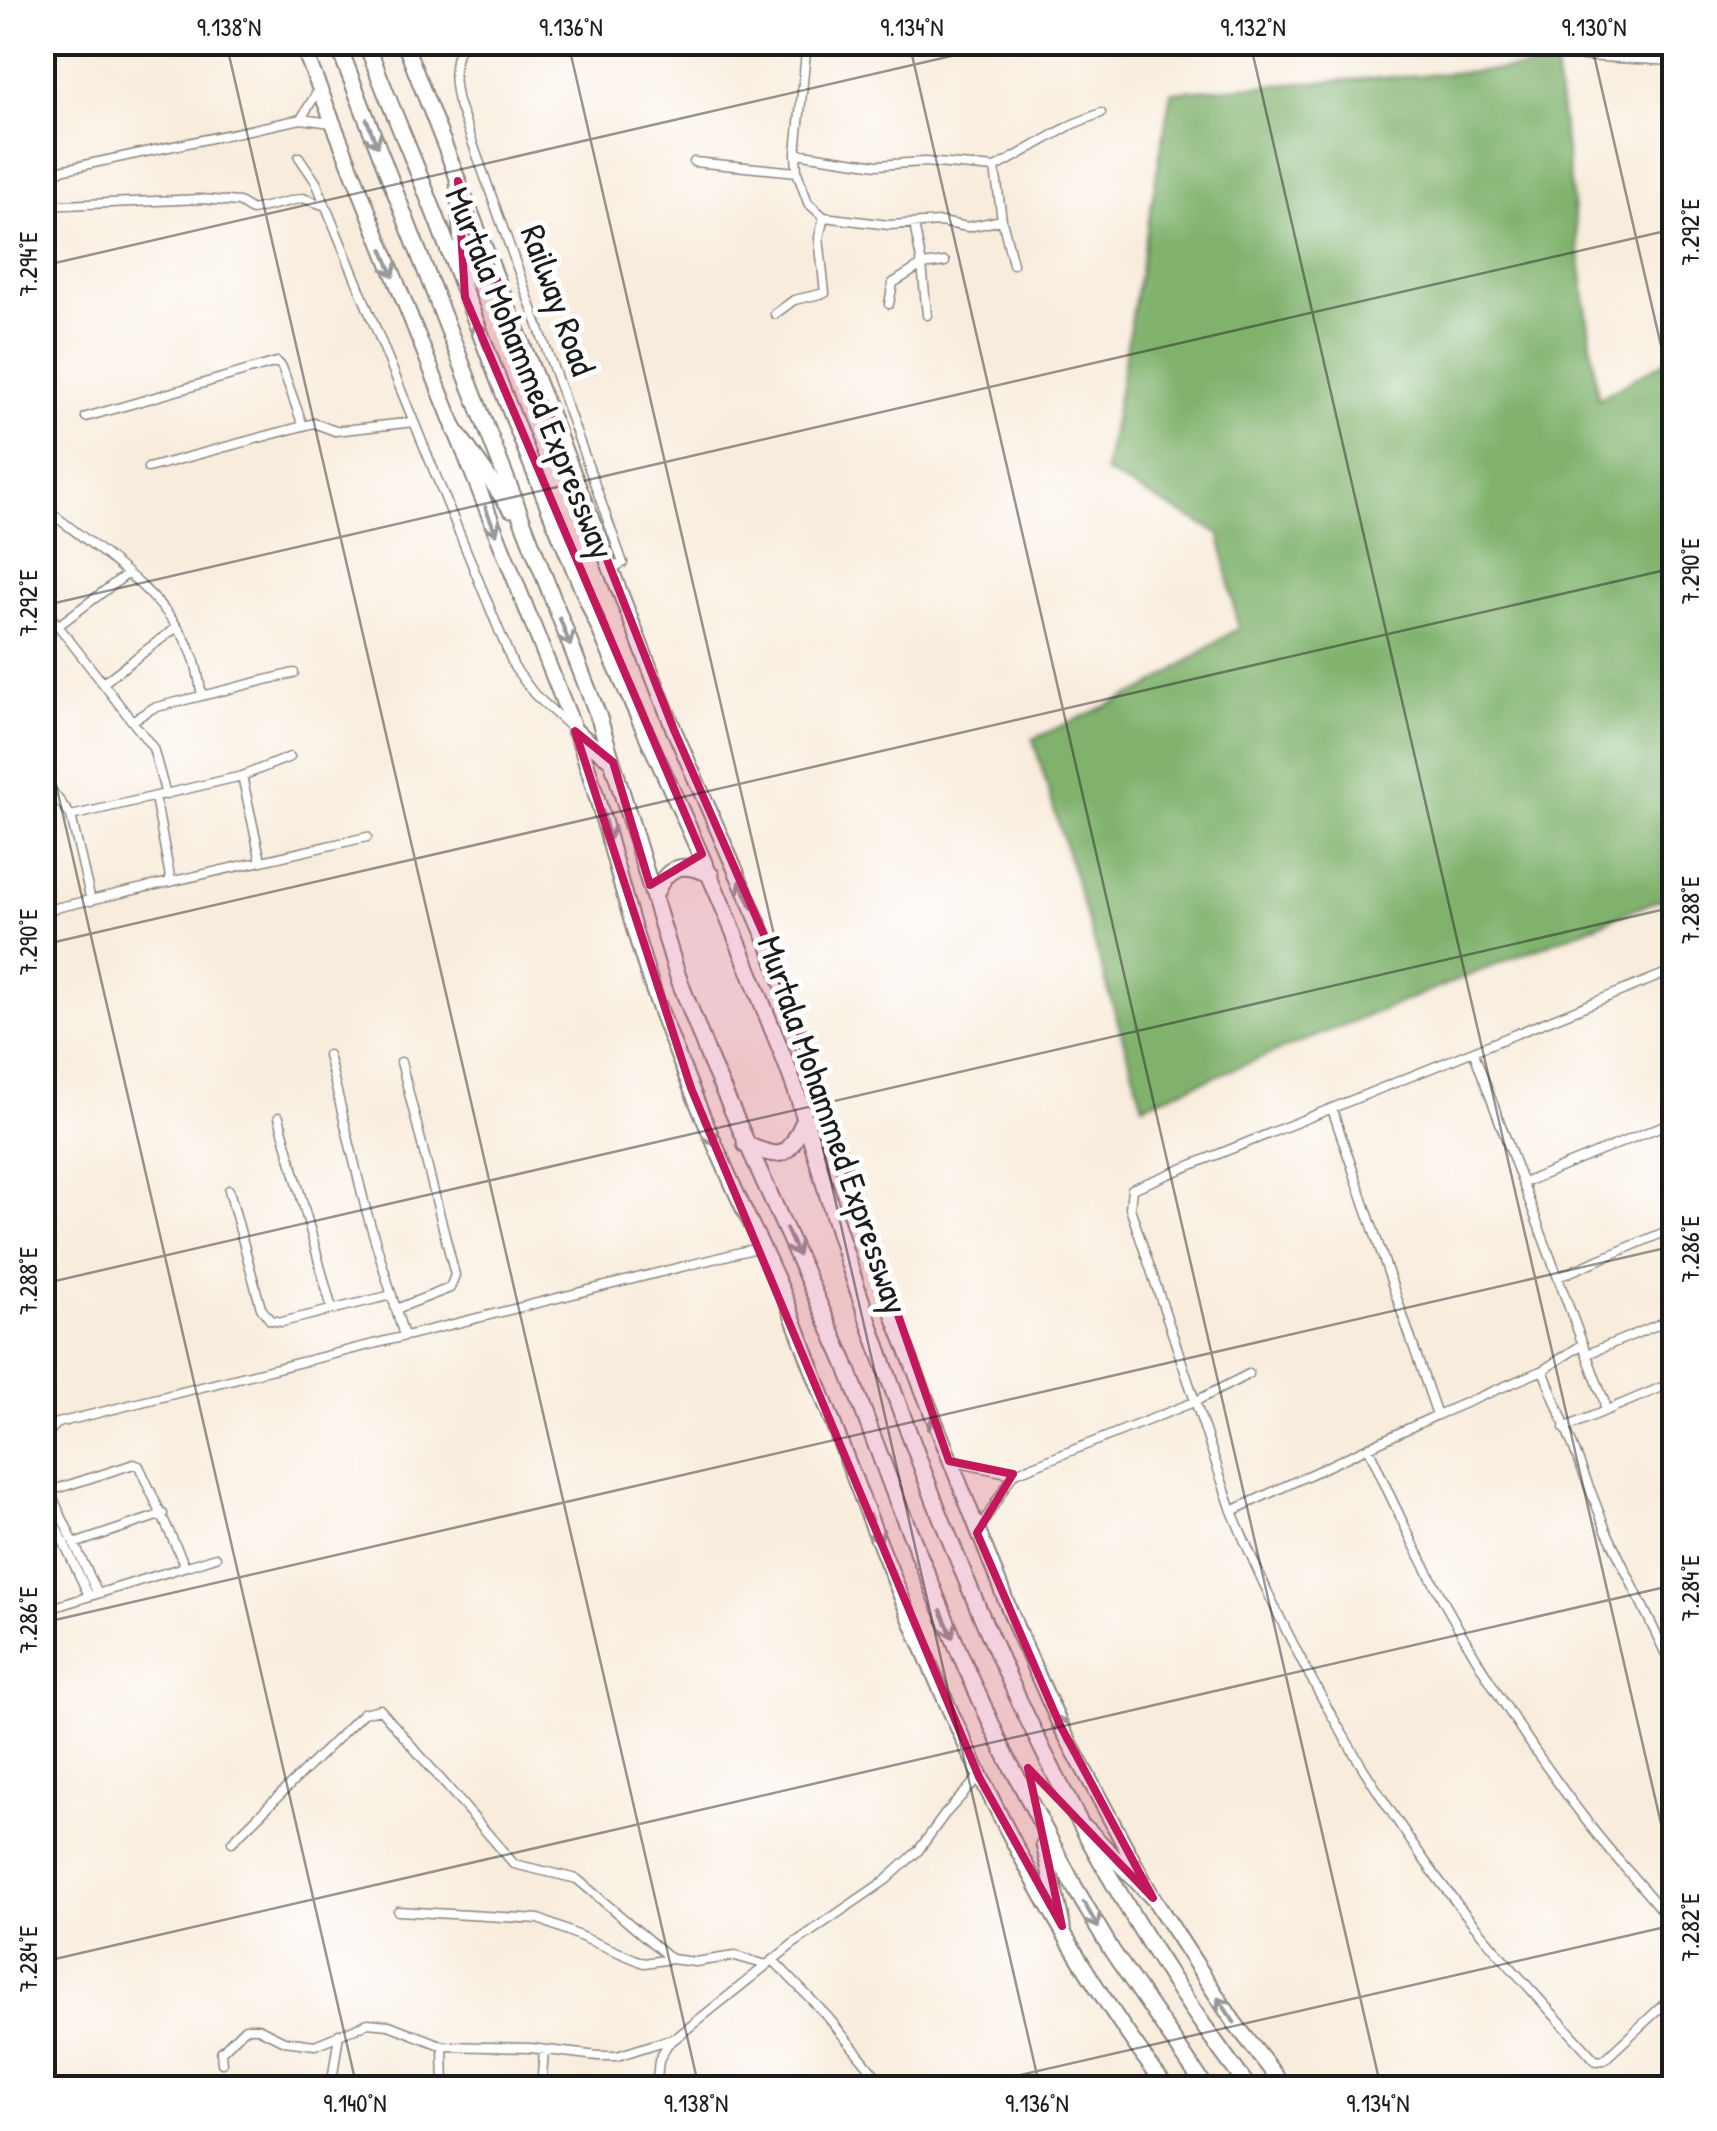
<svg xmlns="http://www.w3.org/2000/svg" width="1717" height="2131" font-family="'Patrick Hand',sans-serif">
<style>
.forest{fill:#80b26d;stroke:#4e6744;stroke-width:2.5}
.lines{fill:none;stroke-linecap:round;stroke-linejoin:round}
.minor-casing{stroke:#8a847c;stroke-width:11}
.trunk-casing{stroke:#8a847c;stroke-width:18}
.motorway-casing{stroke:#8a847c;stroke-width:19}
.minor{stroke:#fff;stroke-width:8}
.trunk{stroke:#fff;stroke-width:14}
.motorway{stroke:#fff;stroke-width:15}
.oneway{stroke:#999}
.marked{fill:#c2185b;fill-opacity:0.2;stroke:#c2185b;stroke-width:8;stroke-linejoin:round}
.ticks{fill:none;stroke:#1c1c1c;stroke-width:2.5;stroke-opacity:0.45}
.labels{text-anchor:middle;stroke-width:10;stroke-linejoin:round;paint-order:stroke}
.street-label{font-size:35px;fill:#1c1c1c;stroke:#fff}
.neatline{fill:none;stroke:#1c1c1c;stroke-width:4}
.ticks-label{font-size:25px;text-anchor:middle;fill:#1c1c1c}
</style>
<rect width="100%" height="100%" fill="#fff"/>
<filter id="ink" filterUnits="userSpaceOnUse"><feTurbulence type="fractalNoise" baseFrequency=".01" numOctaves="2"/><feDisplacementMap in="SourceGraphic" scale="20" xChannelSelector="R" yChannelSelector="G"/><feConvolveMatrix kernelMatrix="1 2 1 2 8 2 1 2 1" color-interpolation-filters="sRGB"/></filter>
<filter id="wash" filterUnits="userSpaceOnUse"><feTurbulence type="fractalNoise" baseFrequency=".0048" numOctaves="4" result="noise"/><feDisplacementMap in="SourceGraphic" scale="40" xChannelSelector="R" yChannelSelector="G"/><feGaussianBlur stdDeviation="2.25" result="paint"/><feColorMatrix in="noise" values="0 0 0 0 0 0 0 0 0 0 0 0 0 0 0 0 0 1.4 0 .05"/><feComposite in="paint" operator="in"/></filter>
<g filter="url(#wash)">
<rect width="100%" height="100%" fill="#f8ecdc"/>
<!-- forest -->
<path class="forest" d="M1555,66L1598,399L1674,356V894L1143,1105L1033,739L1149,687L1238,628L1220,534L1105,472L1171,92Z"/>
</g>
<g filter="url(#ink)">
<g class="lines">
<!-- minor casing -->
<g class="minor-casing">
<path id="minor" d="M463,42C452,61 453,80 458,102L623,563L612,568
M807,42L796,153L877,165L924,162L995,168L1073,124L1101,113
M1173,42L1489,51L1674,61
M301,119L319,89
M796,153L797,172L808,203L824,217L889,225L941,222L968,227L1002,220L995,168
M299,157L316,182L514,667L534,694L569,726
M694,162L797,172
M42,174L301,119L332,123
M42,206L201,199L239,202L252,210L303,198L326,206
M1002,220L1013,264
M914,224L922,265L945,262
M889,304L893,283L922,265L927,315
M775,314L794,300L825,293L819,237L824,217
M86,417L277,362L282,367L303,426
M148,468L314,423L335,431L414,422
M42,506C93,546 169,595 193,656C198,668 199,683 202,695
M42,605L153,748L166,795
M59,625L127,574
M103,683L177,627
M132,721L153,708L294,673
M242,776L290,757
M42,778L71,816L91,901
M155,797L171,882
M71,816L242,776L261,861
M42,911L367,837
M1474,1053L1604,1401L1605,1411L1564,1428
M328,1055L366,1210L404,1336
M1332,1109L1437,1415L1232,1511L1130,1208L1132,1189L1674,970
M279,1117L332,1309
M1523,1183L1674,1121
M229,1190L261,1308L270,1320L282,1322L392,1295
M1558,1277L1674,1228
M396,1309L450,1288L455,1275L401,1062
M1587,1354L1674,1318
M1543,1370L1606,1530L1674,1671
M1605,1411L1674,1382
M1437,1415L1543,1370L1583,1344
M42,1427L761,1247
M42,1438L56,1425
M1368,1447C1427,1582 1500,1710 1591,1827C1617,1861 1648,1892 1674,1926
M954,1462L1013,1474L1194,1402L1249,1374
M42,1475L97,1592
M50,1491L134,1464L139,1466L185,1566
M42,1496L89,1596
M1232,1511C1283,1635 1349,1755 1427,1864C1477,1934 1538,1997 1596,2061L1604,2060L1674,1995
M979,1530L1013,1474
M74,1544L163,1514
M42,1611L216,1557
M232,1842L363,1713L380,1709L514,1864L577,1879L671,1959
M398,1911L539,1919L644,1963L671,1959L695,1962L735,1956L767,1965
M774,1961L827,2016L886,2088
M443,2046L444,2088
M222,2063L221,2052L245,2028H258L284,2041L315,2045L368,2023L389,2025L443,2046L530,2048L598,2056H617L677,2037
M331,2088L339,2034
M541,2088L544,2051
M656,2088L659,2060L667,2045L793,1944L886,1880L918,1851L945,1814L979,1777"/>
</g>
<!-- trunk casing -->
<g class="trunk-casing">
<path id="trunk" d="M301,42L581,746C611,837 630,930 664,1020C687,1081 713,1141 740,1201C757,1237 776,1273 790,1310C891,1575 994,1862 1167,2088
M404,42L674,730L771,951L895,1320L1017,1629L1060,1725L1153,1898L1234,2022L1285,2088"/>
</g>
<!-- motorway casing -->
<g class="motorway-casing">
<path id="motorway" d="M337,42L599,718L678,977L711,1063L845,1362L897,1501L960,1654L1004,1752L1075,1888L1112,1951L1206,2088
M366,42C390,106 417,167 441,230C502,391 564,552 635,709C680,808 725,906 764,1008C776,1039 790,1071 800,1103C819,1163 835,1225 856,1285C955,1571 1064,1846 1249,2088
M458,181L464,278
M455,430L511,509
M575,731L611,760
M654,897C666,866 682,860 711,875
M745,1144C786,1162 787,1156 805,1119
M1087,1829L1153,1898
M1044,1844L1062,1926"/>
</g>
<!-- minor -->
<use href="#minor" class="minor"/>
<!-- trunk -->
<use href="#trunk" class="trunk"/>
<!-- motorway -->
<use href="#motorway" class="motorway"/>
</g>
<!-- one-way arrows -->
<defs><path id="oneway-shaft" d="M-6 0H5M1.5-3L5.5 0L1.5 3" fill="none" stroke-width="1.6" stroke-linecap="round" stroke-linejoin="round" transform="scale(2.5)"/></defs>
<g class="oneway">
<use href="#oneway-shaft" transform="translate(372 133) rotate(69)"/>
<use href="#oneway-shaft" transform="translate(388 263) rotate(68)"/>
<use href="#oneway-shaft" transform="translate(480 335) rotate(-112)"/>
<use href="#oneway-shaft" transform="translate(491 521) rotate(68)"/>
<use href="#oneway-shaft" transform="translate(565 632) rotate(69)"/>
<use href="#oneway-shaft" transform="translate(606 825) rotate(75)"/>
<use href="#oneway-shaft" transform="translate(746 894) rotate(-114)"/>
<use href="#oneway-shaft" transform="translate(709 1132) rotate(67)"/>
<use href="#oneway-shaft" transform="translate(792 1242) rotate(66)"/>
<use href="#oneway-shaft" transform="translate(937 1430) rotate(-111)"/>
<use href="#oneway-shaft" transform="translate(875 1529) rotate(68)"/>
<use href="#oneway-shaft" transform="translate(947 1624) rotate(67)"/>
<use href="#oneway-shaft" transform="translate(1063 1730) rotate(-116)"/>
<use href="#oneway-shaft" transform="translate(1091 1915) rotate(60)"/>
<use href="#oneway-shaft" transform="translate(1226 2010) rotate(-124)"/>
</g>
</g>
<!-- marked area -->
<path class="marked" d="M458,181L674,730L771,951L949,1461L1013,1474L977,1533L1060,1725L1153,1898L1028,1768L1062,1926L979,1777L691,1088L575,731L613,762L650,885L702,854L465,297Z"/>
<!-- ticks -->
<path class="ticks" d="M226,42L699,2088M568,42L1040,2088M909,42L1381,2088M1250,42L1674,1880M1591,42L1674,402M42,266L1012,42M42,606L1674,229M42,724L357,2088M42,945L1674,568M42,1284L1674,907M42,1623L1674,1246M42,1962L1674,1585M964,2088L1674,1925"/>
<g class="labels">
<!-- street labels -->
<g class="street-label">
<text transform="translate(558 300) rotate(70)" y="12">Railway Road</text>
<text transform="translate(530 373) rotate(68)" y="12">Murtala Mohammed Expressway</text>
<text transform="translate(833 1125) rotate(71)" y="12">Murtala Mohammed Expressway</text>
</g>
</g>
<!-- margin -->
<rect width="1717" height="2131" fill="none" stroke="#fff" stroke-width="110"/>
<rect x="55" y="55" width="1607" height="2021" class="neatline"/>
<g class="ticks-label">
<text x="229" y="36">9.138°N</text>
<text x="571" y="36">9.136°N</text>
<text x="912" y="36">9.134°N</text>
<text x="1253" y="36">9.132°N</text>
<text x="1594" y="36">9.130°N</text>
<text transform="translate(1690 232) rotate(-90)" y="9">7.292°E</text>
<text transform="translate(28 264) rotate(-90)" y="9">7.294°E</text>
<text transform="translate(1690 571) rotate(-90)" y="9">7.290°E</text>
<text transform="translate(28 603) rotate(-90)" y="9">7.292°E</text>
<text transform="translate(1690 910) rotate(-90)" y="9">7.288°E</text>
<text transform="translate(28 942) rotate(-90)" y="9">7.290°E</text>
<text transform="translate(1690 1249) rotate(-90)" y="9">7.286°E</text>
<text transform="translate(28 1281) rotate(-90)" y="9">7.288°E</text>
<text transform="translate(1690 1588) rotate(-90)" y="9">7.284°E</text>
<text transform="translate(28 1620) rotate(-90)" y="9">7.286°E</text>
<text transform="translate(1690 1927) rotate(-90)" y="9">7.282°E</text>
<text transform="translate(28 1959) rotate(-90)" y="9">7.284°E</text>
<text x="355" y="2112">9.140°N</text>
<text x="696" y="2112">9.138°N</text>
<text x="1037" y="2112">9.136°N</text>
<text x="1378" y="2112">9.134°N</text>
</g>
</svg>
